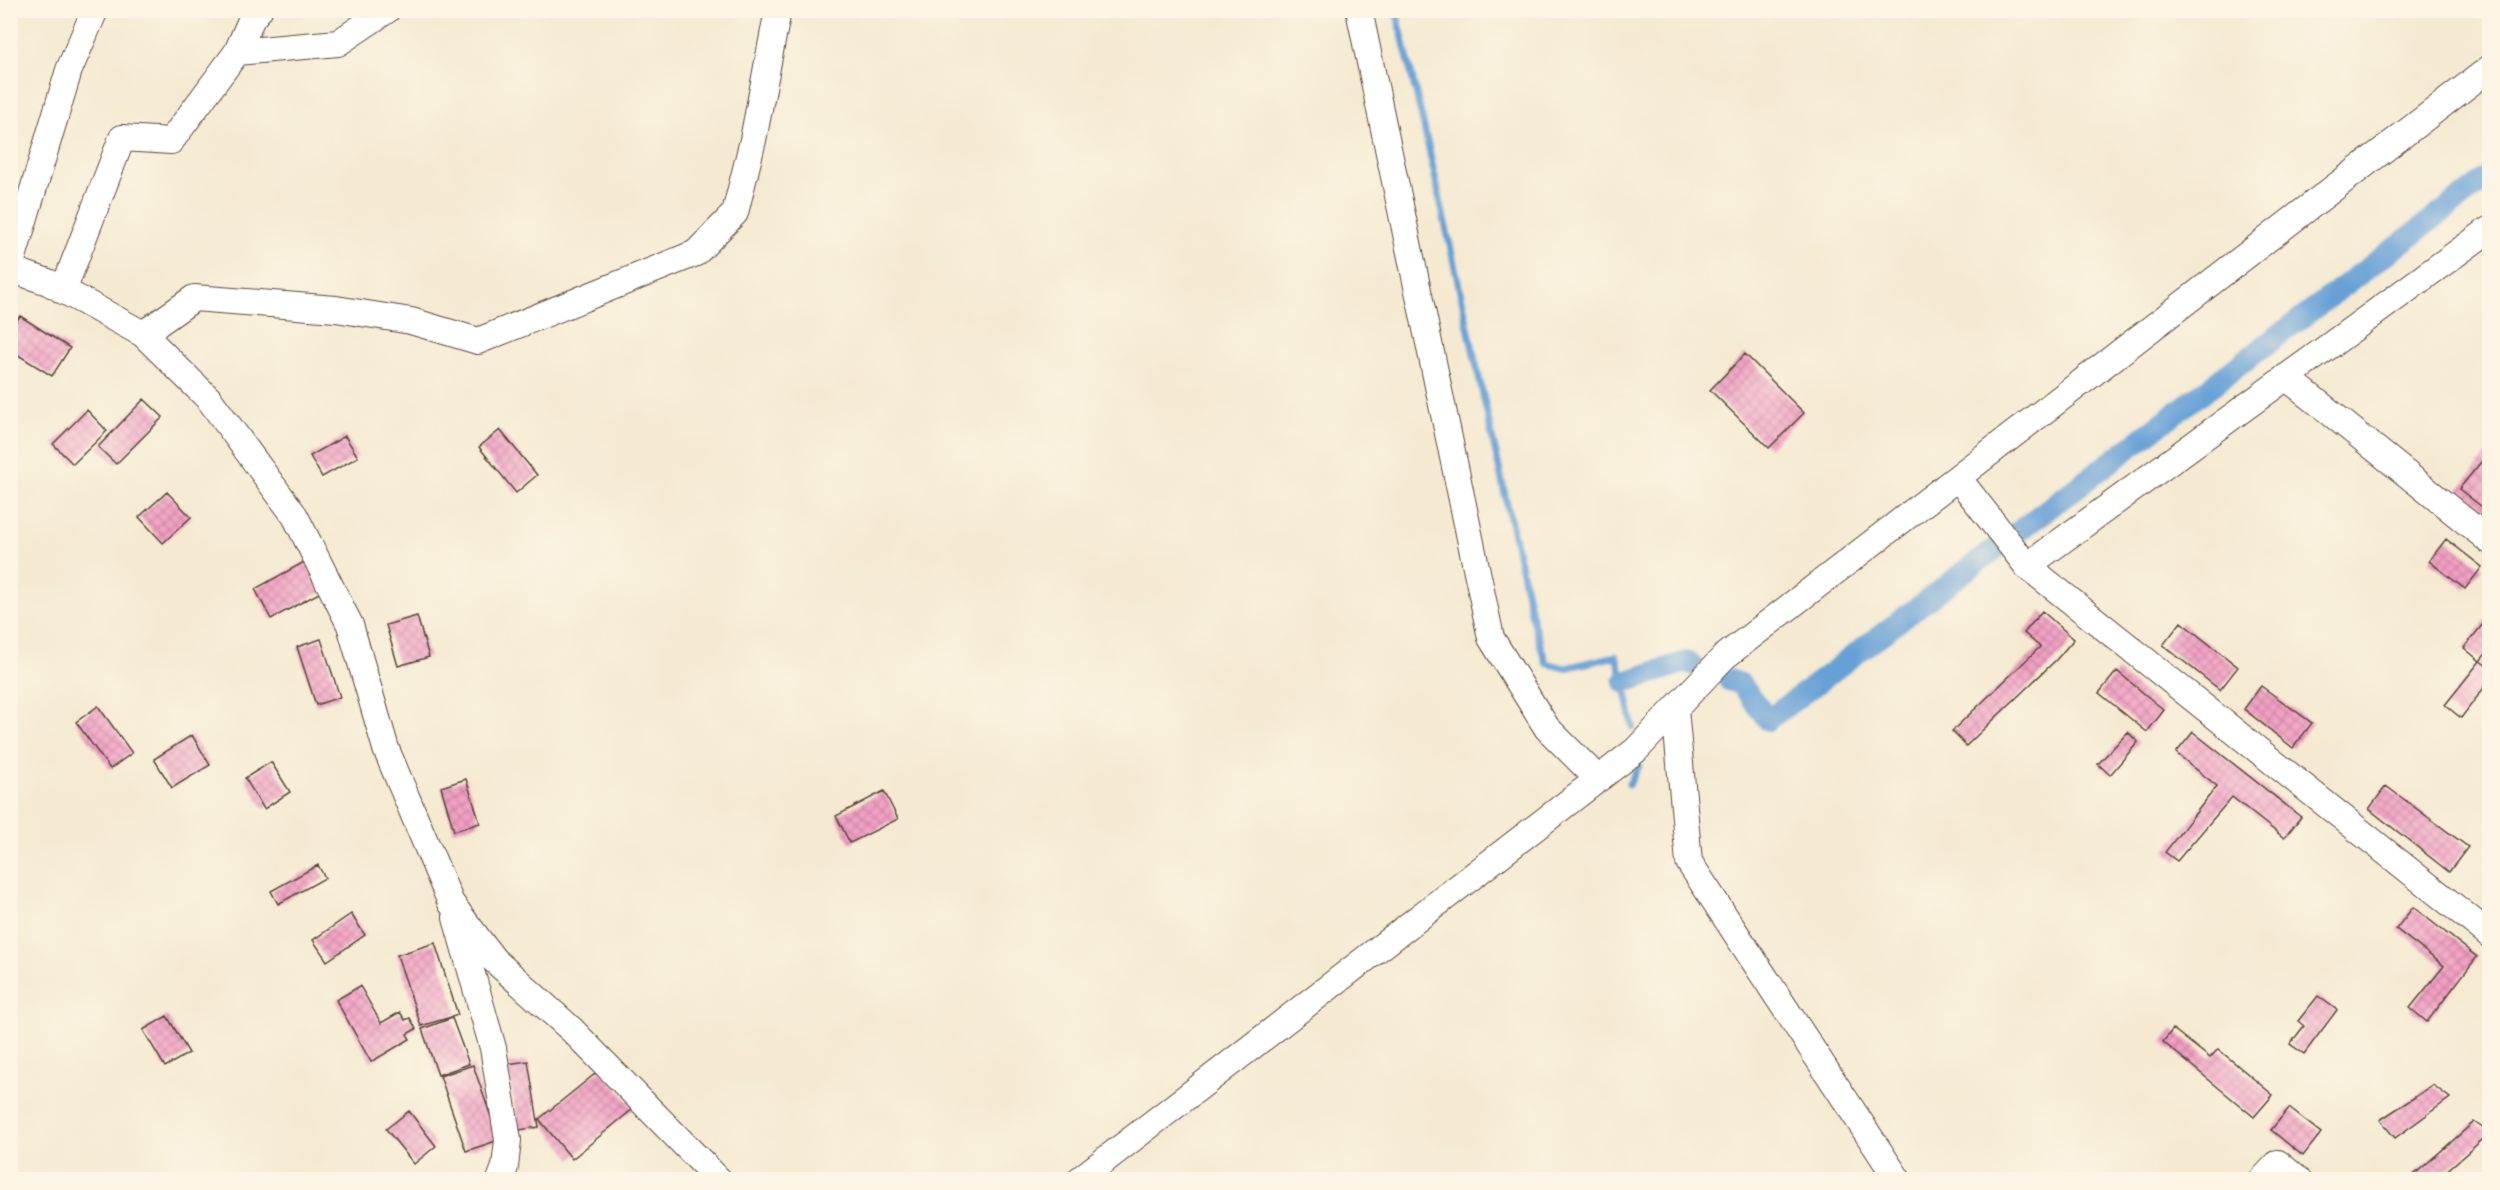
<svg xmlns="http://www.w3.org/2000/svg" width="2500" height="1190" font-family="'Indie Flower',sans-serif">
<style>
.lines{fill:none;stroke-linecap:round;stroke-linejoin:round}
.stream{stroke:#66a0d6;stroke-width:7}
.canal{stroke:#66a0d6;stroke-width:22}
.building{fill:url(#building-cross-hatch)}
.minor-casing{stroke:#574739;stroke-width:28}
.minor{stroke:#fff;stroke-width:26}
</style>
<defs>
<pattern id="building-cross-hatch" width="8" height="8" patternUnits="userSpaceOnUse" patternTransform="scale(1.5)"><rect width="8" height="8" fill="#f3a1c4"/><path d="M0 0l8 8M0 8l8-8" fill="none" stroke="#c6839f"/></pattern>
</defs>
<rect width="100%" height="100%" fill="#fcf5e5"/>
<filter id="ink" filterUnits="userSpaceOnUse"><feTurbulence type="fractalNoise" baseFrequency=".0167" numOctaves="2"/><feDisplacementMap in="SourceGraphic" scale="12" xChannelSelector="R" yChannelSelector="G"/><feConvolveMatrix kernelMatrix="1 2 1 2 8 2 1 2 1" color-interpolation-filters="sRGB"/></filter>
<filter id="wash" filterUnits="userSpaceOnUse"><feTurbulence type="fractalNoise" baseFrequency=".008" numOctaves="4" result="noise"/><feDisplacementMap in="SourceGraphic" scale="24" xChannelSelector="R" yChannelSelector="G"/><feGaussianBlur stdDeviation="1.35" result="paint"/><feColorMatrix in="noise" values="0 0 0 0 0 0 0 0 0 0 0 0 0 0 0 0 0 1.4 0 .05"/><feComposite in="paint" operator="in"/></filter>
<g filter="url(#wash)">
<rect width="100%" height="100%" fill="#f5ead1"/>
<g class="lines">
<!-- stream -->
<path class="stream" d="M1396,10L1422,118L1533,622L1546,663L1565,668L1616,656L1624,682L1633,727
M1629,784L1639,766"/>
<!-- canal -->
<path class="canal" d="M1729,680L1741,684L1768,720L2490,176
M1624,682L1686,662L1691,664"/>
</g>
<g id="blocks">
<!-- building -->
<path class="building" d="M20,316L70,348L52,376L10,350V330Z
M1745,354L1804,413L1769,448L1710,390Z
M144,399L163,417L116,464L98,447Z
M87,410L107,431L73,464L53,444Z
M500,430L537,475L516,493L479,447Z
M345,436L358,457L322,477L310,456Z
M2490,451V506L2486,510L2459,489Z
M167,492L191,517L163,543L139,517Z
M2446,539L2482,567L2465,589L2429,561Z
M306,561L323,591L271,619L255,589Z
M2042,611L2074,639L2056,660L1966,746L1952,731L2040,647L2024,633Z
M2490,615V649L2480,661L2464,648Z
M417,616L429,657L398,666L386,625Z
M2181,622L2238,667L2220,690L2163,645Z
M321,639L340,697L316,705L297,647Z
M2480,661L2490,668V680L2461,718L2445,705Z
M2117,671L2164,710L2147,732L2099,693Z
M2261,686L2312,723L2293,748L2244,709Z
M98,706L132,753L110,769L76,722Z
M2128,732L2138,742L2110,775L2098,764Z
M2193,732L2301,817L2284,838L2232,797L2177,861L2165,852L2217,786L2176,753Z
M192,735L210,765L172,788L154,759Z
M271,762L290,792L264,809L245,778Z
M466,779L480,823L454,831L441,787Z
M2386,786L2468,847L2449,872L2369,809Z
M884,791L898,819L850,843L836,816Z
M318,865L325,878L278,904L271,891Z
M2413,907L2477,957L2427,1022L2410,1008L2444,966L2396,929Z
M351,914L365,935L327,961L313,940Z
M435,943L458,1015L421,1026L397,955Z
M360,986L381,1023L400,1012L405,1020L410,1018L416,1029L407,1034L410,1039L371,1062L336,1000Z
M2318,996L2337,1010L2304,1054L2290,1044L2304,1026L2298,1021Z
M167,1016L189,1053L165,1067L143,1030Z
M452,1018L469,1064L438,1075L422,1029Z
M2173,1029L2210,1058L2218,1049L2273,1095L2254,1117L2163,1042Z
M528,1061L539,1127L519,1130L507,1064Z
M473,1065L499,1140L466,1151L440,1076Z
M601,1069L634,1108L572,1159L539,1119Z
M2433,1085L2450,1098L2395,1138L2380,1120Z
M2289,1108L2321,1133L2303,1156L2271,1130Z
M409,1111L436,1146L414,1164L386,1129Z
M2474,1122L2490,1133L2436,1180H2408Z"/>
</g>
</g>
<g filter="url(#ink)">
<use href="#blocks" fill-opacity="0" stroke="#574739" stroke-width="1.5"/>
<g class="lines">
<!-- minor casing -->
<g class="minor-casing">
<path id="minor" d="M1359,10L1491,638L1547,728L1597,778
M237,52L338,43L387,10
M10,267L69,70L95,10
M10,269L48,282L143,334L209,399L295,516L350,625L386,749L451,903L494,960L572,1030L719,1180
M63,291L122,138L171,141L237,52L252,18L259,10
M143,334L194,298L336,309L411,321L478,341L696,253L735,213L753,140L778,10
M2286,377L2490,541
M1958,478L2027,566L2490,935
M2027,566L2490,229
M1675,709L1689,862L1898,1180
M456,918L493,1048L508,1140L505,1167L500,1180
M1079,1180L1636,750L1724,657L2490,68
M2262,1180L2278,1163L2298,1180"/>
</g>
<!-- minor -->
<use href="#minor" class="minor"/>
</g>
</g>
<!-- margin -->
<rect width="2500" height="1190" fill="none" stroke="#fcf5e5" stroke-width="36"/>
</svg>
